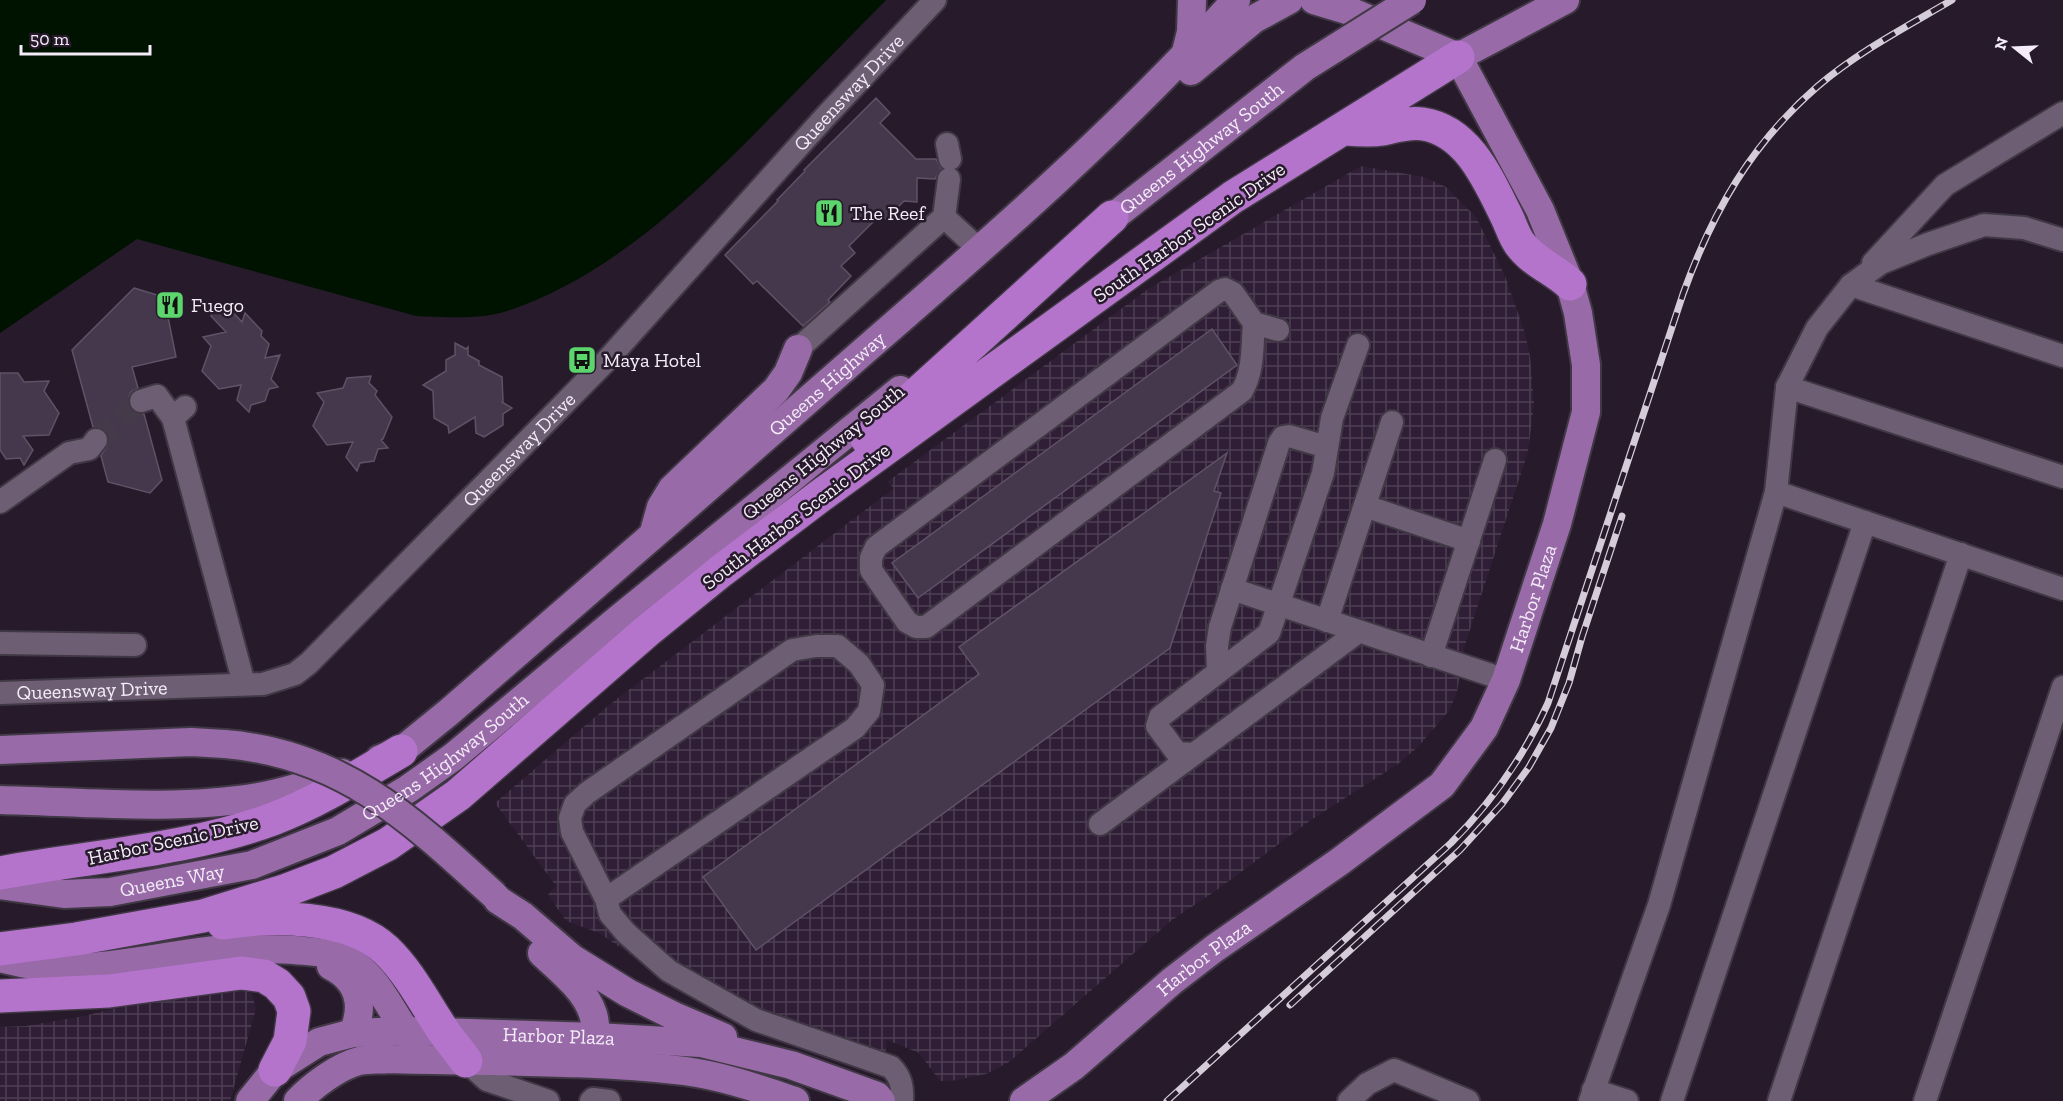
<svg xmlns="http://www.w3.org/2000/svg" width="2063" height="1101" font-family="'Zilla Slab',serif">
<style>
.industrial{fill:url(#industrial-grid)}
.water{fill:#001200}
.building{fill:#46384c;stroke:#605266;stroke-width:1.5}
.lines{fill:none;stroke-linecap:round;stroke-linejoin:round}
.minor-tunnel{stroke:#453a4a;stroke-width:22;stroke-dasharray:22 11;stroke-linecap:butt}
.minor-casing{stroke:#413845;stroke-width:26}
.major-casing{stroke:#413845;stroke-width:32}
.highway-casing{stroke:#413845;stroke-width:36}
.minor{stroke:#6d5e73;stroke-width:22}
.major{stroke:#986ba8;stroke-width:28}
.highway{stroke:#b474cc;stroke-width:33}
.rail-casing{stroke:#d5ccd9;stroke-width:7}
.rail{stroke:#261a2b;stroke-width:4.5;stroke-dasharray:14;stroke-linecap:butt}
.major-bridge-casing{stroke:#413845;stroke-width:32;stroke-linecap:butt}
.major-bridge{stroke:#986ba8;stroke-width:28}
.labels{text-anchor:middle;stroke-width:5;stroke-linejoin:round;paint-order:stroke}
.street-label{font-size:20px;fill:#f4ecf8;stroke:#261a2b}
.poi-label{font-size:20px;fill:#f4ecf8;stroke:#261a2b;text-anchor:start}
</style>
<defs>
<pattern id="industrial-grid" width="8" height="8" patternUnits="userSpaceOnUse" patternTransform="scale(1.5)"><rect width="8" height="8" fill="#2f1e35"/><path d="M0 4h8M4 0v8" fill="none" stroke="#4e3f53"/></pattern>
</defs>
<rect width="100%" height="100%" fill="#261a2b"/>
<!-- industrial -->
<path class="industrial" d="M1361,166L1424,177L1446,187L1476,217L1505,276L1525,333L1530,356L1534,404L1528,452L1465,645L1457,692L1449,711L1417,748L1398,764L1311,820L1214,892L1172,920L1009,1062L986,1074L951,1081H940L919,1053L887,1040L883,1073L752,1028L703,1004L599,933L566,921L548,895L556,886L495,803L609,705L894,488L887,482L1148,289Z
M196,988H237L252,993L256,1009L230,1101H0V1027L26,1026L84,1016Z"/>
<!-- water -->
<path class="water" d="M0,0H886C849,38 812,75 775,113C698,191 613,276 507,311C480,320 445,317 416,316L137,239L0,333Z"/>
<!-- building -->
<path class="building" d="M876,98L890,113L880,123L916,159H936L941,169L935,179L917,178V202L904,201L886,219L881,214L849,246L855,253L841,266L851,276L828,300L830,302L803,326L757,281L753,284L725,255L778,201L777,200L805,171L804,170Z
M134,288L164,297L176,357L132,367L138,388L131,392L128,399V404L132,411L137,414H144L162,480L150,493L108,482L101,456L109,442V435L104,429L93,427L72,350Z
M225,304L242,322L245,313L262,331L261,336L269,344L265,358L280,355L271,379L278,387L269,389L265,401L251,405L249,412L237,400L241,385L219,389L202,371L211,346L203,337L226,332L211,316L214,305Z
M1212,329L1237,365L918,598L892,563Z
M455,343L466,349L468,347V355L479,361V365L502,377L503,401L502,402L512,408L503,414V425L484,437L476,433L475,417L449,433L448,426L434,418L433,391L423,385L446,371V360L455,355Z
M0,373H18L24,382L49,381L44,391L59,413L49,435L23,436L33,450L24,465L20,458L6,459L0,450Z
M371,376L369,383L377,391L375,395L392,417L383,439L381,440L388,448L378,449L374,461L360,463L357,471L346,457L353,442L327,445L313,426L324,402L317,393L343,388L347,378Z
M1227,453L1214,491L1221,493L1170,648L756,950L703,877L979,674L959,647Z"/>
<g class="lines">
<!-- minor-tunnel -->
<path class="minor-tunnel" d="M96,440L141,401"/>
<!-- minor casing -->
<g class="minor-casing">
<g id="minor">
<path d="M947,144L950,159"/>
<path d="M944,217L980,250"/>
<path d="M1873,263L1945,185L2063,113"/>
<path d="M1851,285L2063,356"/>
<path d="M1254,323C1252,346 1254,370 1242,391L926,627H916L907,622L871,570V558L876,547L1219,291L1225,289L1233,293L1254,323L1278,330"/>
<path d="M1358,345L1332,418L1323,473L1269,633L1160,717L1157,726L1177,753L1194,754L1358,632"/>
<path d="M798,349L944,217L949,179"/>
<path d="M1787,387L2063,477"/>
<path d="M141,401L157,396L173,418"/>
<path d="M185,407L173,418L244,684"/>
<path d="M1776,492L2063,589"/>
<path d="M0,502L69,453L89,449L96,440"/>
<path d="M1365,506L1469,541"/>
<path d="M1232,589L1506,680"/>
<path d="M1327,621L1392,422"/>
<path d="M0,643L135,645"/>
<path d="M1431,656L1495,460"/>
<path d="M1218,671L1217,646L1220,627L1279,443L1283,437L1289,436L1327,447"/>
<path id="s1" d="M0,693L263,684L295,674L309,663L608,359L825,117L935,0"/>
<path d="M1100,824L1194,754"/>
<path d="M606,899L855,728L869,711L873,685L859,664L838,646H816L792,650L587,793L575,804L570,818L572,832L606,899L610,914L626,933L669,971L756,1020L891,1067C901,1077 903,1087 902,1101"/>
<path d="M466,1061L487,1080L548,1101"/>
<path d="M1593,1090L1627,1101"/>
<path d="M591,1101L593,1099L609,1101"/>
<path d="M1349,1101L1367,1084L1394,1070L1468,1101"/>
<path d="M1590,1101L1659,905L1776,492L1787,387L1817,328L1851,285L1881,263L1928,244L1984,225L2024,228L2063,240"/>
<path d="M1672,1101L1865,522"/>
<path d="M1779,1101L1961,554"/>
<path d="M1925,1101L2063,687"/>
</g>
</g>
<!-- major casing -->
<g class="major-casing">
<g id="major">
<path d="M1185,56L1191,32L1192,0"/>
<path d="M1458,57L1565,0"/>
<path d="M1191,71L1254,19L1289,0"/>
<path id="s2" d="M1094,232L1305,67"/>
<path d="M654,532L661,507L672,489L776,390L788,373L798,349"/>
<path d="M0,750L191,742L225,744"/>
<path id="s3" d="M380,759L401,751L449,712C588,592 726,472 864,351C993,239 1122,127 1236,0"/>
<path d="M0,800C83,802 177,811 258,797C287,792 314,783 342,773"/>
<path id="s4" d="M0,885L64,894L110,892L252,865L338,831L408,789L453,757L616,621L900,390"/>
<path d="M498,900L523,916L573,959L628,993L674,1016L723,1037"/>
<path d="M542,953C560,970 585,989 593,1014C597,1027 595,1042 594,1055"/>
<path d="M0,958C23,964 48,969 72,968C121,967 168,955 216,950C242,948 268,949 294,950C314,952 338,952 355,964C383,985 394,1018 415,1044"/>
<path d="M331,966C359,980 365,1005 353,1033"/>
<path id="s5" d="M250,1101L275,1070L319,1042L353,1033L405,1031L596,1037L701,1043L791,1065L877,1096L881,1101"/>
<path d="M298,1101C312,1086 339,1066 359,1061C369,1059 379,1060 389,1059C487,1062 587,1060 685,1071C723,1076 759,1089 795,1101"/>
<path id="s6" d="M1024,1101L1074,1066L1172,981L1215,948L1339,862L1442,785L1484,728L1506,680L1557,524L1586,412V365L1578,313L1570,284L1540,210L1458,57L1347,10L1314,0"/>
</g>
</g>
<!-- highway casing -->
<g class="highway-casing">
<path id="highway" d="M1346,129C1358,130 1370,131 1383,129C1396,126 1409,122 1423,124C1468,131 1488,179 1506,215C1511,225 1514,236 1520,244C1533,262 1554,269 1570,284
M867,439L1112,217
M0,873C90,856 186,851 273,819C318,802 360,775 401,751
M223,923C271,915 349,915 386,950C410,973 425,1004 444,1032C451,1042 459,1051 466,1061
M0,949L76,939L203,916L287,890L334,872L388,844L458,795L647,631L721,571L820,496L1233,197L1458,57
M0,996L109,991L241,973L264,976L277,984L289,997L294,1011L290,1041L275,1070"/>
</g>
<!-- minor -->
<use href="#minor" class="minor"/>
<!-- major -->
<use href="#major" class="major"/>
<!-- highway -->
<use href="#highway" class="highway"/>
<!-- rail casing -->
<g class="rail-casing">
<path id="rail" d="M1290,1005L1460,850L1502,804L1529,767L1551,728L1569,683L1582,637L1622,516
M1167,1101L1451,843C1492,802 1524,756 1548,703L1683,294C1713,211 1751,144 1818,86C1858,52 1906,27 1952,0"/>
</g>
<!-- rail -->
<use href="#rail" class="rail"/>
<!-- major-bridge casing -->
<g class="major-bridge-casing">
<path id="major-bridge" d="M1305,67L1412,0
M225,744C343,754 412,820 495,896"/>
</g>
<!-- major-bridge -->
<use href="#major-bridge" class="major-bridge"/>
</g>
<!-- icons -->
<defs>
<g id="restaurant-square" transform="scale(1.5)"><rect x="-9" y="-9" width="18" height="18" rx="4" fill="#5cd56d" stroke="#261a2b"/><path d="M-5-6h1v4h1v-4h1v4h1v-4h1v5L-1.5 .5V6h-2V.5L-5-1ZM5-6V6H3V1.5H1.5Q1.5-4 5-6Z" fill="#111"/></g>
<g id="bus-square" transform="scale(1.5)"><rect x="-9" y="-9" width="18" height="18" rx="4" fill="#5cd56d" stroke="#261a2b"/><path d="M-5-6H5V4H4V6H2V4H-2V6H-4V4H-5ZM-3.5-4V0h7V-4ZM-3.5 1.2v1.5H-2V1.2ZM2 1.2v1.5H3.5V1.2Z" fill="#111"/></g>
</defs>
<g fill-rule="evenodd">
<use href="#restaurant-square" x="829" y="213"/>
<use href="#restaurant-square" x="170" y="305"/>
<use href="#bus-square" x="582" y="360"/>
</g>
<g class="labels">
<!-- street labels -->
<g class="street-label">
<text dy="7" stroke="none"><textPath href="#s1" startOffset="1100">Queensway Drive</textPath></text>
<text dy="7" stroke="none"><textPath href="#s2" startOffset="136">Queens Highway South</textPath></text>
<text transform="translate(1189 232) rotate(-35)" y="7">South Harbor Scenic Drive</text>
<text dy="7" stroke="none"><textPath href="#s3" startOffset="585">Queens Highway</textPath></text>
<text dy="7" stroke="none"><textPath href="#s1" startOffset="614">Queensway Drive</textPath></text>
<text transform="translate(823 452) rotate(-39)" y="7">Queens Highway South</text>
<text transform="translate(796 516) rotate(-37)" y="7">South Harbor Scenic Drive</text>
<text dy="7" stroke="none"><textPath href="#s6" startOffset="734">Harbor Plaza</textPath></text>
<text dy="7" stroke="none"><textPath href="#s1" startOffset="92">Queensway Drive</textPath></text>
<text dy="7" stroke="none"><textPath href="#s4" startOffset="478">Queens Highway South</textPath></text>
<text transform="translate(173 840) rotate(-12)" y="7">Harbor Scenic Drive</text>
<text dy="7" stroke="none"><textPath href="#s4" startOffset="174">Queens Way</textPath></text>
<text dy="7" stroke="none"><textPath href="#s6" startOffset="230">Harbor Plaza</textPath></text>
<text dy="7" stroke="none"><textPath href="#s5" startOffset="333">Harbor Plaza</textPath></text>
</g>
<!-- poi labels -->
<g class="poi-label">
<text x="850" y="220">The Reef</text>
<text x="191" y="312">Fuego</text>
<text x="603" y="367">Maya Hotel</text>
</g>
</g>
<!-- north arrow -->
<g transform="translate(2015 48) rotate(288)" stroke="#261a2b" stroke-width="4.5" paint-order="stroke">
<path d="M0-4.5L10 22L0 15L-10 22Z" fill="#f4ecf8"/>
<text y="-9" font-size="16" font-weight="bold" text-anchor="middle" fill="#f4ecf8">N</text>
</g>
<!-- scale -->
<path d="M21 45v9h129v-9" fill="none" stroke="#f4ecf8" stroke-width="3"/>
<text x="30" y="45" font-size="18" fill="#f4ecf8" stroke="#261a2b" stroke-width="4.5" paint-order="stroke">50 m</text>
</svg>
